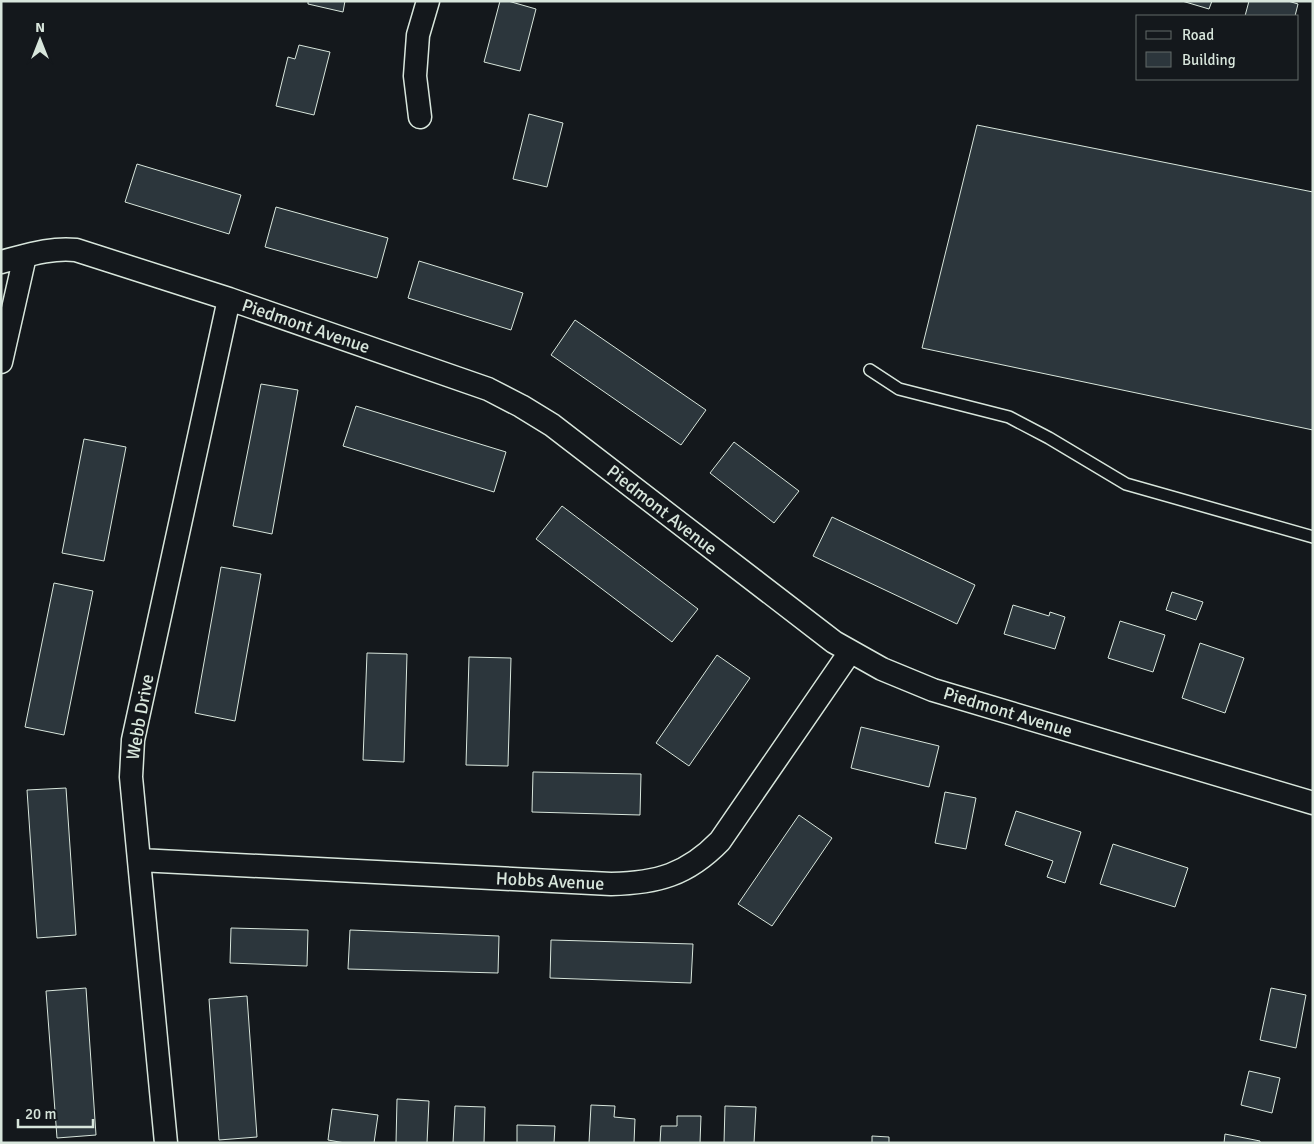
<svg xmlns="http://www.w3.org/2000/svg" width="1314" height="1144" font-family="Signika,sans-serif">
<style>
.building{fill:#2c363c;stroke:#d8e6dc}
.lines{fill:none;stroke-linecap:round;stroke-linejoin:round}
.service-casing{stroke:#d8e6dc;stroke-width:14}
.minor-casing{stroke:#d8e6dc;stroke-width:25}
.service{stroke:#14181c;stroke-width:11}
.minor{stroke:#14181c;stroke-width:22}
.labels{text-anchor:middle;stroke-width:4;stroke-linejoin:round;paint-order:stroke}
.street-label{font-size:18px;fill:#d8e6dc;stroke:#14181c}
</style>
<rect width="100%" height="100%" fill="#14181c"/>
<!-- building -->
<path class="building" d="M308,1H345L343,12L308,4Z
M500,1H508L536,9L520,71L484,62Z
M1182,1H1212L1209,9Z
M1249,1H1288L1298,4L1295,16H1245Z
M299,45L330,52L314,115L276,106L288,57L295,59Z
M529,114L563,123L547,187L513,179Z
M977,125L1313,192V430L922,348Z
M137,164L241,195L229,234L125,202Z
M276,207L388,238L377,278L265,247Z
M419,261L523,293L511,330L408,298Z
M575,320L706,410L681,445L551,355Z
M261,384L298,390L272,534L233,526Z
M356,406L506,452L494,492L343,446Z
M84,439L126,447L104,561L62,553Z
M734,442L799,491L774,523L710,473Z
M562,506L698,609L672,642L536,539Z
M832,517L975,585L957,624L813,556Z
M221,567L261,574L235,721L195,713Z
M54,583L93,591L64,735L25,727Z
M1172,592L1203,602L1196,620L1166,610Z
M1013,605L1049,616L1050,612L1065,617L1055,649L1004,634Z
M1120,621L1165,635L1153,672L1108,658Z
M1200,643L1244,658L1225,713L1182,698Z
M367,653L407,654L404,762L363,760Z
M717,655L750,678L689,766L656,743Z
M469,657L511,658L508,766L466,765Z
M861,727L939,746L929,787L851,768Z
M533,772L641,774L640,815L532,812Z
M66,788L76,935L37,938L27,790Z
M945,792L976,798L966,849L935,843Z
M1016,811L1081,832L1065,883L1047,877L1053,861L1005,845Z
M799,815L832,838L772,926L738,904Z
M1113,844L1188,868L1175,907L1100,884Z
M231,928L308,930L307,966L230,963Z
M350,930L499,936L498,973L348,969Z
M551,940L693,944L691,983L550,978Z
M86,988L96,1135L57,1138L46,991Z
M1271,988L1306,995L1296,1048L1260,1040Z
M247,996L257,1137L219,1140L209,999Z
M1249,1071L1280,1078L1272,1113L1241,1105Z
M397,1099L429,1101L427,1143H396Z
M591,1105L615,1106L614,1117L635,1119L634,1143H589Z
M455,1106L485,1107L484,1143H453Z
M725,1106L756,1107L754,1143H724Z
M332,1109L378,1115L374,1143H345L328,1140Z
M677,1116H701L700,1143H660L661,1126H677Z
M517,1125L555,1126L554,1143H517Z
M1225,1134L1260,1141V1143H1224Z
M872,1136L889,1137V1143H872Z"/>
<g class="lines">
<!-- service casing -->
<g class="service-casing">
<path id="service" d="M870,370L899,389L1009,417L1049,438L1126,484L1313,537"/>
</g>
<!-- minor casing -->
<g class="minor-casing">
<path id="minor" d="M420,117L415,76L418,35L428,1
M1,262C25,256 51,247 76,250L229,299L488,389L521,406L552,425L834,642L882,669L933,690L1313,803
M1,362L25,256
M139,860L611,884C657,883 687,875 720,841L850,652
M166,1143L131,777L133,740L229,299"/>
</g>
<!-- service -->
<use href="#service" class="service"/>
<!-- minor -->
<use href="#minor" class="minor"/>
</g>
<g class="labels">
<!-- street labels -->
<g class="street-label">
<text transform="translate(306 326) rotate(19)" y="6">Piedmont Avenue</text>
<text transform="translate(662 510) rotate(38)" y="6">Piedmont Avenue</text>
<text transform="translate(1008 712) rotate(17)" y="6">Piedmont Avenue</text>
<text transform="translate(140 717) rotate(-80)" y="6">Webb Drive</text>
<text transform="translate(550 881) rotate(3)" y="6">Hobbs Avenue</text>
</g>
</g>
<!-- border -->
<rect width="1314" height="1144" fill="none" stroke="#d8e6dc" stroke-width="5"/>
<!-- legend -->
<rect x="1136" y="15" width="162" height="65" fill="#14181c" stroke="#626a69"/>
<rect x="1146" y="31" width="25" height="8" fill="#14181c" stroke="#626a69"/>
<text x="1182" y="40" font-size="15" fill="#d8e6dc">Road</text>
<rect x="1146" y="52" width="25" height="15" fill="#2c363c" stroke="#626a69"/>
<text x="1182" y="65" font-size="15" fill="#d8e6dc">Building</text>
<!-- north arrow -->
<g transform="translate(40 40)" stroke="#14181c" stroke-width="4" paint-order="stroke">
<path d="M0-4L9 19L0 12L-9 19Z" fill="#d8e6dc"/>
<text y="-8" font-size="14" font-weight="bold" text-anchor="middle" fill="#d8e6dc">N</text>
</g>
<!-- scale -->
<path d="M18 1119v8h75v-8" fill="none" stroke="#d8e6dc" stroke-width="2.5"/>
<text x="25" y="1119" font-size="15" fill="#d8e6dc" stroke="#14181c" stroke-width="4" paint-order="stroke">20 m</text>
</svg>
